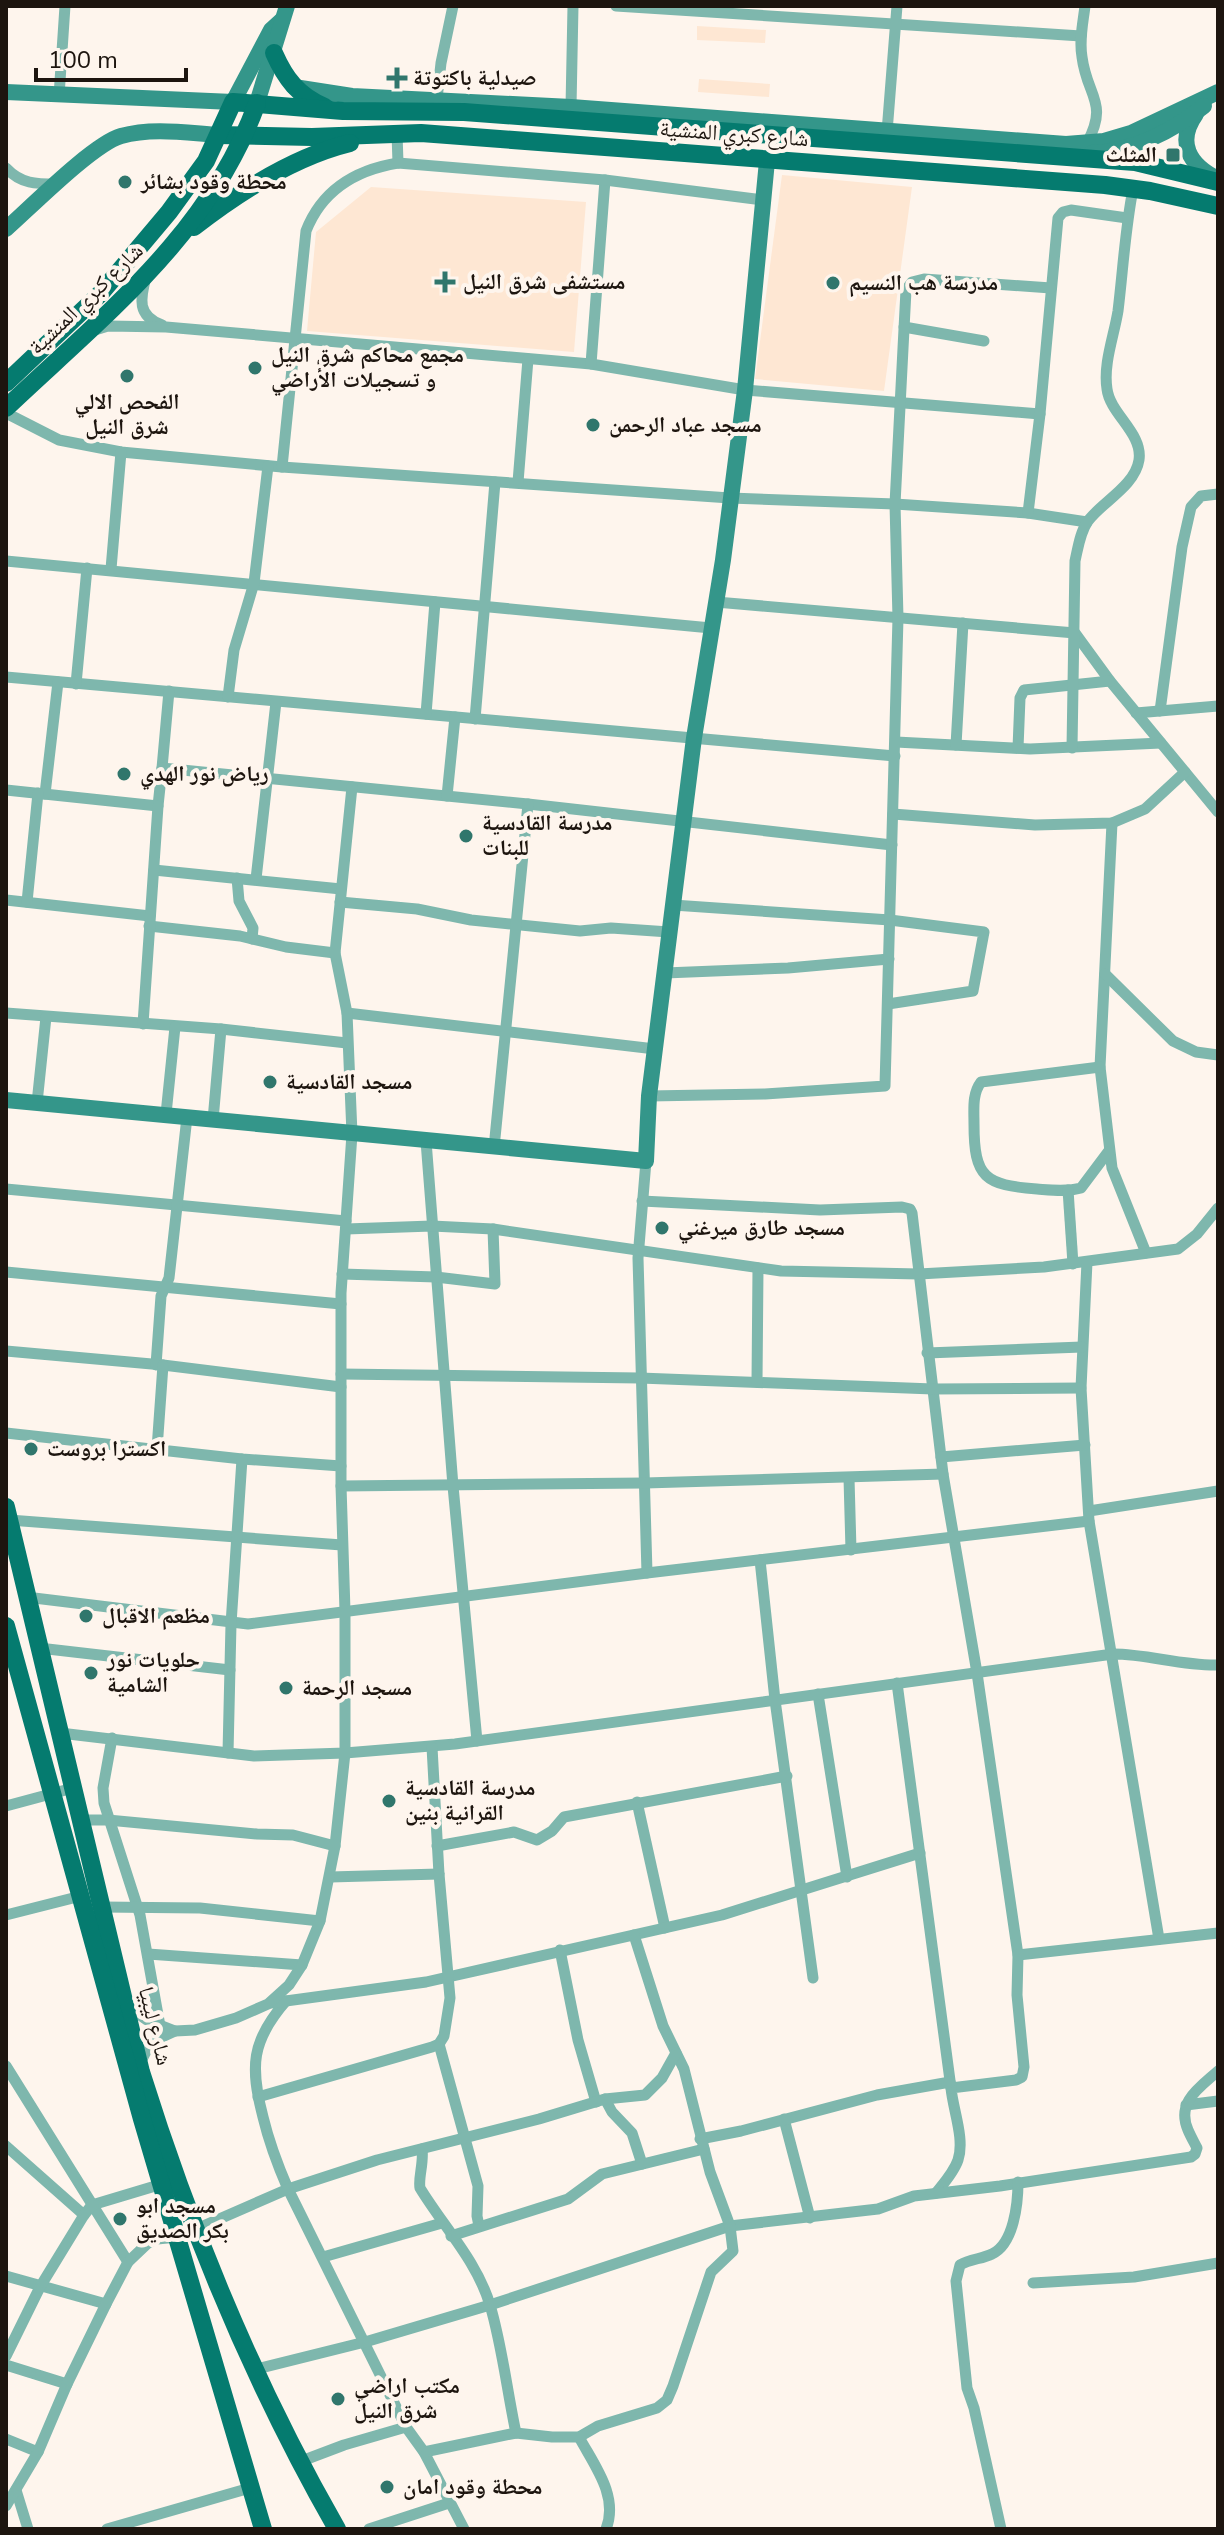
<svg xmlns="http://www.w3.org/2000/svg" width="1224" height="2535" font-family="'Nunito Sans','Noto Naskh Arabic',sans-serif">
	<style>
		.built { fill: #fee7d3 }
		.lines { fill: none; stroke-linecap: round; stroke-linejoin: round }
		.street { stroke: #7eb7ad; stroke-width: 11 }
		.secondary { stroke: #34968a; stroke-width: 16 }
		.primary { stroke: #057b6f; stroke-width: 18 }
		.poi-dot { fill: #30766c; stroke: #fef5ed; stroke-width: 3 }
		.labels { text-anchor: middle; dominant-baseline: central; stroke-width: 8; stroke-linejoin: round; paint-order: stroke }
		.poi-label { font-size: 22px; font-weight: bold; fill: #1d150f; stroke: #fef5ed; text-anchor: start }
		.street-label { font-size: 22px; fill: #1d150f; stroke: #fef5ed }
	</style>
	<rect width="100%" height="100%" fill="#fef5ed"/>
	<g class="built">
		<polygon points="697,26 766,30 765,43 697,40"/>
		<polygon points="699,79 770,84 769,97 698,92"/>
		<polygon points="782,175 912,187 884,391 755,379"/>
		<polygon points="371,187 586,202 574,352 307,331 316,232"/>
	</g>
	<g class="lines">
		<g class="street">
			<polyline points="616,6 1081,36"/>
			<path d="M 1085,6 C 1083,23 1079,40 1082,57 C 1087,97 1109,102 1087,143"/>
			<polyline points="59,96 65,6"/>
			<polyline points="437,99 441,63 453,6"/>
			<polyline points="571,107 573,6"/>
			<polyline points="887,132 897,6"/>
			<polyline points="397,133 398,163"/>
			<path d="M 6,168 C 21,184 36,184 57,184"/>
			<path d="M 146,277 C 140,299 137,316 162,325"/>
			<polyline points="904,327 984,341"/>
			<polyline points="95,330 108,326 166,327 591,364 745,390 1040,414"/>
			<polyline points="591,364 605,180"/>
			<polyline points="6,413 59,440 121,452 282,467 730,498 895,504 1028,513 1087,522"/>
			<path d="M 282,467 L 306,231 C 322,190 355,170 398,163 L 605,180 L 763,200"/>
			<polyline points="518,482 528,359"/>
			<polyline points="1028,513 1040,414 1058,218 1063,212 1071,210 1127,218"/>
			<polyline points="6,561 711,628"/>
			<polyline points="111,569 121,452"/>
			<polyline points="716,602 1075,633 1110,681 1218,812"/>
			<polyline points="6,677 895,756"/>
			<polyline points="76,684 87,568"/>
			<polyline points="228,697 234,650 254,583 268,466"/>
			<polyline points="1160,711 1182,547 1191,507 1201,496 1218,494"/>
			<polyline points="1136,713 1218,706"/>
			<polyline points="426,714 435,602"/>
			<polyline points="475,719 495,482"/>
			<polyline points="896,742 1030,749 1161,743"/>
			<polyline points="956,745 963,623"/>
			<polyline points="1018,748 1020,698 1024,690 1110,681"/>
			<path d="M 1072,748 L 1075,561 C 1078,548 1080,532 1088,521 C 1102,502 1135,486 1139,460 C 1143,433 1110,414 1107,389 C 1103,364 1114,336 1118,311 C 1123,270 1125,230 1133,189"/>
			<polyline points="162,768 169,691"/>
			<polyline points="6,790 158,806 162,768 528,804 892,845"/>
			<polyline points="45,794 58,682"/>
			<polyline points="447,796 455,717"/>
			<polyline points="893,814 1035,825 1112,823 1145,809 1185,772"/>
			<polyline points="1112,823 1100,1067 1112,1168 1146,1253"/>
			<polyline points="154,870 341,889"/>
			<polyline points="237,878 239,901 253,928 252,939"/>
			<polyline points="256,879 276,702"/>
			<polyline points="6,900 150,916"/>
			<polyline points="27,902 38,793"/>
			<polyline points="340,902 417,909 471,920 580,931 611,928 669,932"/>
			<polyline points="673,905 890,920 984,932 973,991 888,1004"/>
			<polyline points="149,926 240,936 286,947 335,953"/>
			<polyline points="665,973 788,968 889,959"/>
			<polyline points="1105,974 1173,1041 1196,1052 1218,1055"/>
			<polyline points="6,1013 221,1029 347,1043"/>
			<polyline points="347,1013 655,1049"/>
			<polyline points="143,1024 158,806"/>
			<path d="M 1100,1067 L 981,1082 C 972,1094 974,1109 974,1124 C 974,1178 985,1185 1037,1189 C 1051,1190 1067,1192 1081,1188 L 1108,1152"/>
			<polyline points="649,1096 765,1094 885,1086 898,618 895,504 906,290 912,282 924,279 1051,288"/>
			<polyline points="37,1103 46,1017"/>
			<polyline points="166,1114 175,1027"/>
			<polyline points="213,1120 221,1029"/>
			<polyline points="426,1141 453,1486 477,1741"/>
			<polyline points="494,1148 528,804"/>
			<polyline points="646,1161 638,1258 647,1573"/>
			<polyline points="6,1189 346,1221"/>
			<polyline points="1068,1190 1073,1264"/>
			<path d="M 642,1201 L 820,1210 L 902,1207 L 910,1209 L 912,1213 L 943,1474 L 977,1673 L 1018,1955 L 1017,1995 L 1024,2067 L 1022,2077 L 1016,2080 L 951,2088 C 953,2110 965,2139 958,2160 C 954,2172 944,2183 936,2193"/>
			<polyline points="346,1229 432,1226 493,1229 781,1271 919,1274 1044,1267 1178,1249 1197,1234 1218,1208"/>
			<polyline points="1087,1262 1081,1388 1089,1521 1159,1939"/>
			<polyline points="6,1272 341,1304"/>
			<polyline points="342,1274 436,1277 495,1284 493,1229"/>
			<polyline points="6,1351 163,1365 341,1387"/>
			<polyline points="927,1353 1082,1347"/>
			<polyline points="156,1365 161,1296 169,1278 187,1117"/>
			<polyline points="341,1374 640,1378 933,1389 1081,1388"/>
			<polyline points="757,1382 758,1268"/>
			<polyline points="6,1433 242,1459 341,1466"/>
			<polyline points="157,1449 163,1365"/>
			<polyline points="941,1457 1085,1445"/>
			<polyline points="849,1478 851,1550"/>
			<polyline points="341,1486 645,1483 943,1474"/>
			<polyline points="1089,1511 1218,1491"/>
			<polyline points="9,1520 342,1545"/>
			<polyline points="760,1560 775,1700 813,1978"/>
			<polyline points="26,1597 248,1624 647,1573 1089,1521"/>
			<polyline points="39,1648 230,1670"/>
			<polyline points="897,1683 951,2088"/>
			<polyline points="818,1694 847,1877"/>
			<path d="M 60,1733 L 254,1756 L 345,1753 L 455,1744 L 1113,1654 C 1148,1654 1182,1666 1218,1665"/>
			<polyline points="112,1738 103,1788 104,1803 140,1915 160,2026"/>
			<polyline points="228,1753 231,1624 242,1459"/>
			<polyline points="637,1802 665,1928"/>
			<polyline points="6,1806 73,1788"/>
			<polyline points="80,1820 108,1820 257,1834 293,1835 335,1846"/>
			<polyline points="437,1846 514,1832 537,1840 552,1831 564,1817 787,1776"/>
			<polyline points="330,1877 439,1874"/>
			<polyline points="101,1907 200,1908 320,1921"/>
			<polyline points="6,1915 81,1896"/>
			<polyline points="560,1950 578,2040 596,2102"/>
			<polyline points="148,1954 302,1965"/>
			<polyline points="1018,1955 1218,1933"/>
			<path d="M 286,2001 C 251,2041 250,2067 263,2117 C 269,2142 278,2166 288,2189 L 406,2427 L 424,2452 L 464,2529"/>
			<polyline points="271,2003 426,1982 722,1915 920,1853"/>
			<polyline points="127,2006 147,2020 175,2031 151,2042 139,2065"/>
			<polyline points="175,2031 195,2030 236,2018 268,2004 289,1985 302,1965 320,1921 335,1846 345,1753 345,1611 341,1486 341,1293 352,1134 347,1013 335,953 352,787"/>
			<polyline points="439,2044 478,2186 477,2216 479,2226"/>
			<polyline points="6,2066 128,2262"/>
			<polyline points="258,2097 432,2047 439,2044 444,2036 450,1998 439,1874 432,1747"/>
			<polyline points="605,2099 612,2112 632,2133 642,2164"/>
			<polyline points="1186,2105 1218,2101"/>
			<polyline points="784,2119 810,2218"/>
			<polyline points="700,2139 741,2131 877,2095 950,2082"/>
			<polyline points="6,2146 84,2215"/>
			<path d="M 422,2149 C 424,2163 418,2178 420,2188 C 443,2226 477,2261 490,2305 C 502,2345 507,2391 516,2433"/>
			<polyline points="451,2236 568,2199 602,2174 704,2149"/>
			<polyline points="323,2257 442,2223"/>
			<polyline points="6,2276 106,2304"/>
			<polyline points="1033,2283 1134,2277 1218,2263"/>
			<polyline points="6,2356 40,2287 84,2215 92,2205 162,2184"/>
			<polyline points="6,2365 67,2384"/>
			<path d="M 253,2370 L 365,2342 L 490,2305 L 730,2226 L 878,2209 L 914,2196 L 1000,2186 L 1191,2157 L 1195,2154 L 1197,2148 C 1194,2142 1191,2137 1188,2130 C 1176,2102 1199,2088 1218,2071"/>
			<path d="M 579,2437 C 594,2465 619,2496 606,2529"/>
			<polyline points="6,2439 38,2452"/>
			<polyline points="424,2452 516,2433 552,2437 579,2437 598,2426 657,2408 667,2400 673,2386 711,2272 733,2251 730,2226 710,2172 684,2069 663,2026 634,1935"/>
			<polyline points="299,2462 344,2445 406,2427"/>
			<polyline points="16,2490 28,2529"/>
			<polyline points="6,2506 38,2452 67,2384 106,2304 128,2262 148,2243 157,2239 178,2237 288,2189 377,2160 539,2119 605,2099 645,2095 662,2078 676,2053"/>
			<polyline points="107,2529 250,2488"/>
			<polyline points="369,2529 449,2503"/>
			<path d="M 1001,2529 L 974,2408 L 967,2388 L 956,2281 L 960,2265 C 970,2259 982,2259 992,2254 C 1014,2244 1018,2203 1018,2182"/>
		</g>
		<g class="secondary">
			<polyline points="294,87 352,96 571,107 1066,144 1104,141 1131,133 1218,92"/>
			<polyline points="6,92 233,102 271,30 282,20"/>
			<polyline points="257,103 287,6"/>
			<path d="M 1196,114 C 1176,142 1189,165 1218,179"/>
			<path d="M 1091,153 C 1132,152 1173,131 1204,106"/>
			<path d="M 6,229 C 30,208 93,144 121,136 C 152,127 188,133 219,135"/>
			<polyline points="6,1100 646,1161 649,1096 694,738 723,560 745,390 767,161"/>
		</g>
		<g class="primary">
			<path d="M 274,53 C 285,78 298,96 325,107"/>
			<polyline points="219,135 312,137 421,133 1105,185 1150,191 1218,206"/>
			<path d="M 194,227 C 239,192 293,157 350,143"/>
			<polyline points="6,383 100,294 169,212 206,161 233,102 343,111 464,112 1135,162 1218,182"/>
			<path d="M 6,408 C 103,316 210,234 257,103"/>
			<path d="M 6,1507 L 141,2072 C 191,2232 254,2384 337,2529"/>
			<polyline points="6,1626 142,2119 263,2529"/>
		</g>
	</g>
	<g class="poi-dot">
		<path d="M393 66h8v8h8v8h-8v8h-8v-8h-8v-8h8z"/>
		<rect x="1165" y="147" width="16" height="16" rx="4"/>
		<circle cx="125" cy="182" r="8"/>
		<path d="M441 270h8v8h8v8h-8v8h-8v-8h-8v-8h8z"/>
		<circle cx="833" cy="283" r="8"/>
		<circle cx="255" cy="368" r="8"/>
		<circle cx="127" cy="376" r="8"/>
		<circle cx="593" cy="425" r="8"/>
		<circle cx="124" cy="774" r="8"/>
		<circle cx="466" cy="836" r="8"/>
		<circle cx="270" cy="1082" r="8"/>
		<circle cx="662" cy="1228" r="8"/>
		<circle cx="31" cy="1449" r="8"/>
		<circle cx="86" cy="1616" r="8"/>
		<circle cx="91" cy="1673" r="8"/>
		<circle cx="286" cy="1688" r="8"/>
		<circle cx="389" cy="1801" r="8"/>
		<circle cx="120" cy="2219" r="8"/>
		<circle cx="338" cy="2399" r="8"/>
		<circle cx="387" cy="2487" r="8"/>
	</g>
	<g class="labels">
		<g class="poi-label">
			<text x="413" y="78">صيدلية باكتوتة</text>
			<text x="1157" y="155" text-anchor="end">المثلث</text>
			<text x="141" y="182">محطة وقود بشائر</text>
			<text x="463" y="282">مستشفى شرق النيل</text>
			<text x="849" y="283">مدرسة هب النسيم</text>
			<text x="271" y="355">مجمع محاكم شرق النيل<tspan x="271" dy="25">و تسجيلات الأراضي</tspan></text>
			<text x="127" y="402" text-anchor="middle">الفحص الالي<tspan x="127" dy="25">شرق النيل</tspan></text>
			<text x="609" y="425">مسجد عباد الرحمن</text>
			<text x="140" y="774">رياض نور الهدي</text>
			<text x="482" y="823">مدرسة القادسية<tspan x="482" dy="25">للبنات</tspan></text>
			<text x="286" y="1082">مسجد القادسية</text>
			<text x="678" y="1228">مسجد طارق ميرغني</text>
			<text x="47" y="1449">اكسترا بروست</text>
			<text x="102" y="1616">مظعم الاقبال</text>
			<text x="107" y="1660">حلويات نور<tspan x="107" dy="25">الشامية</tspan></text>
			<text x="302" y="1688">مسجد الرحمة</text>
			<text x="405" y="1788">مدرسة القادسية<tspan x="405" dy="25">القرانية بنين</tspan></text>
			<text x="136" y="2206">مسجد ابو<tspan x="136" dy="25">بكر الصديق</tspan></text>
			<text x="354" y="2386">مكتب اراضي<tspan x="354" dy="25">شرق النيل</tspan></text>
			<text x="403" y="2487">محطة وقود امان</text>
		</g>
		<g class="street-label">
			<text transform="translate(734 134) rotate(4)">شارع كبري المنشية</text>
			<text transform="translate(86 299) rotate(-44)">شارع كبري المنشية</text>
			<text transform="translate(155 2026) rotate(76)">شارع ليبيا</text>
		</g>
	</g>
	<rect width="1224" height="2535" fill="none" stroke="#1d150f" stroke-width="16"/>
	<path d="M36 68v12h150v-12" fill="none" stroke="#1d150f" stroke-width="4"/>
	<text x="48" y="68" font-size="24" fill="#1d150f" stroke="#fef5ed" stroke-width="6" paint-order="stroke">100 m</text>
</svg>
